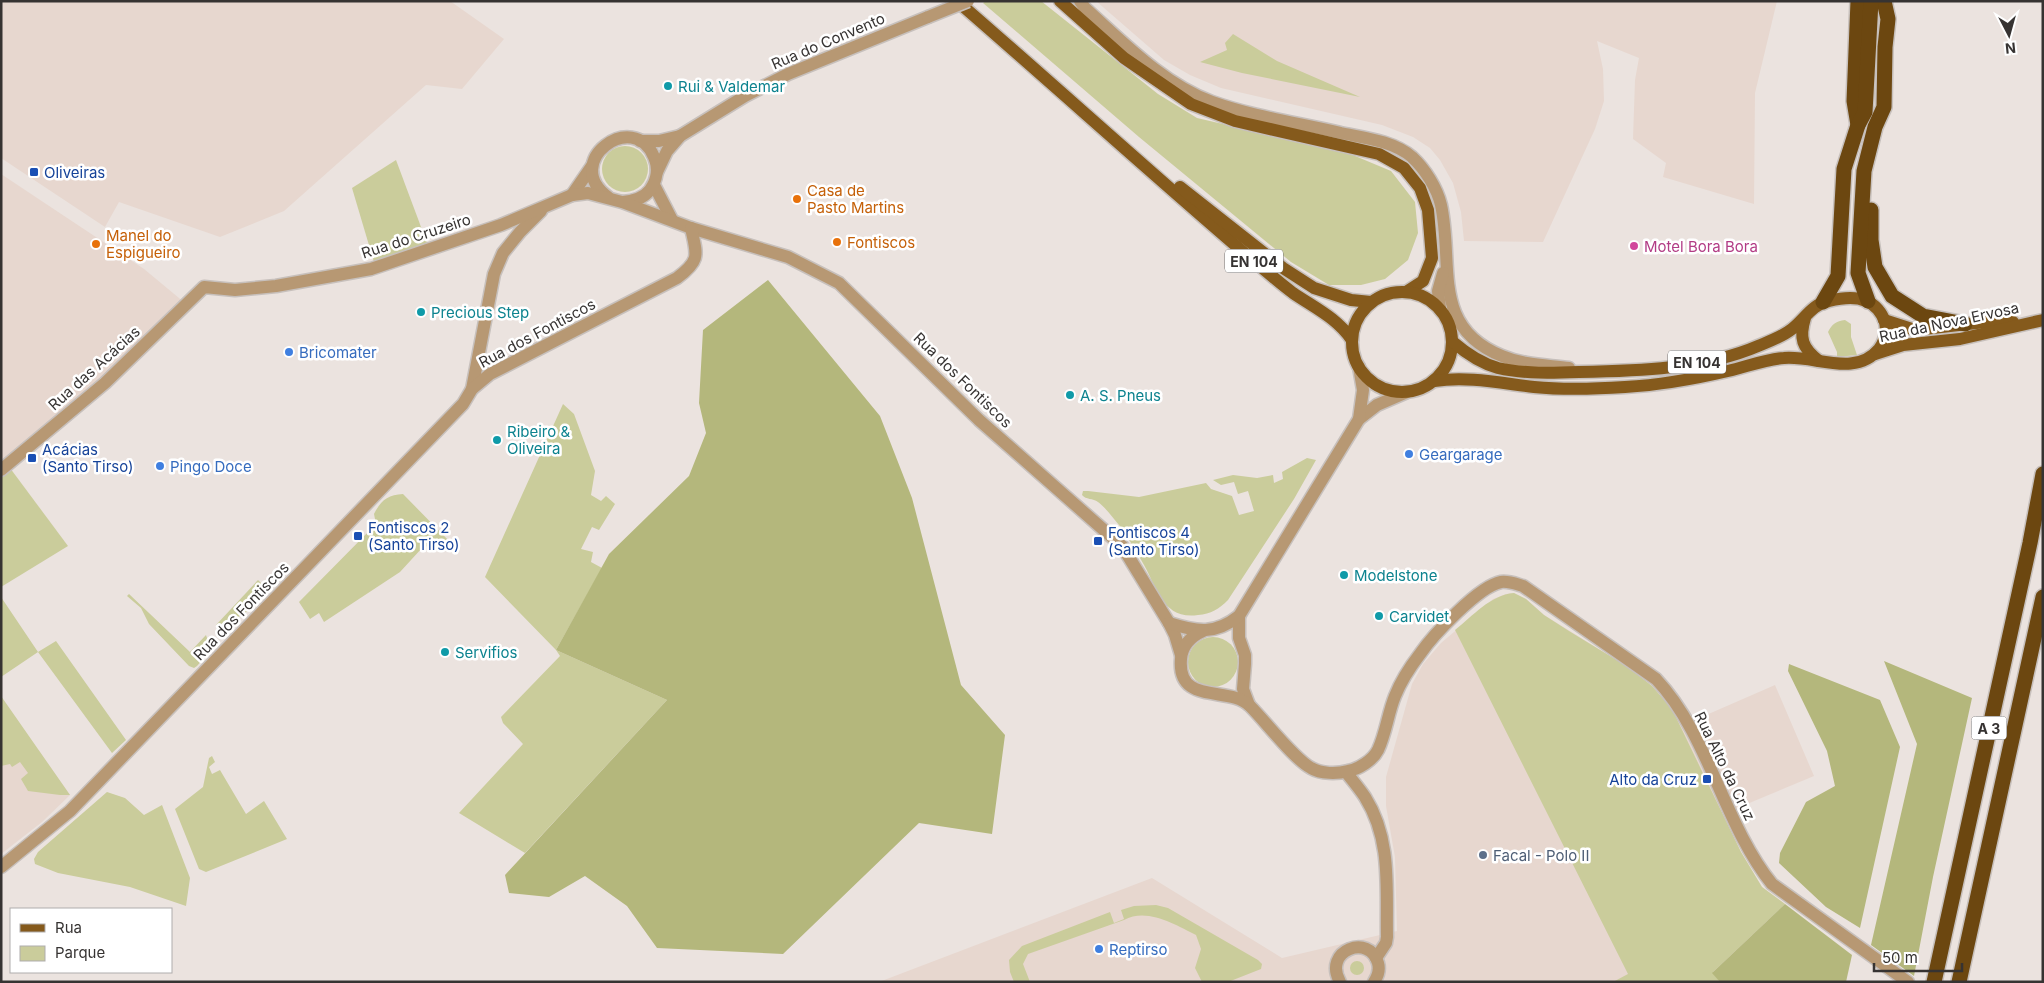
<svg xmlns="http://www.w3.org/2000/svg" width="2044" height="983" font-family="Inter,sans-serif">
	<style>
		.built { fill: #e7d7cf }
		.green { fill: #cacc9b }
		.forest { fill: #b4b77c }
		.lines { fill: none; stroke-linecap: round; stroke-linejoin: round }
		.tertiary-casing { stroke: #c7c0bc; stroke-width: 15 }
		.primary-casing { stroke: #c7c0bc; stroke-width: 15 }
		.motorway-casing { stroke: #c7c0bc; stroke-width: 18 }
		.tertiary { stroke: #b79873; stroke-width: 12 }
		.primary { stroke: #855a1c; stroke-width: 12 }
		.motorway { stroke: #6c4710; stroke-width: 15 }
		.tertiary-bridge-casing { stroke: #c7c0bc; stroke-width: 15; stroke-linecap: butt }
		.tertiary-bridge { stroke: #b79873; stroke-width: 12 }
		.culture-dot { fill: #0f9aa8; stroke: #fff; stroke-width: 2 }
		.transit-dot { fill: #1a4fb4; stroke: #fff; stroke-width: 2 }
		.food-dot { fill: #e8710a; stroke: #fff; stroke-width: 2 }
		.hotel-dot { fill: #d1479c; stroke: #fff; stroke-width: 2 }
		.shop-dot { fill: #3f7fe0; stroke: #fff; stroke-width: 2 }
		.service-dot { fill: #5c6f8a; stroke: #fff; stroke-width: 2 }
		.labels { text-anchor: middle; dominant-baseline: central; stroke-width: 5; stroke-linejoin: round; paint-order: stroke }
		.shield { fill: #fff; stroke: #727070; stroke-width: 1 }
		.shield-label { font-size: 14px; font-weight: bold; fill: #363332 }
		.street-label { font-size: 15px; fill: #363332; stroke: #fff }
		.culture-label { font-size: 15px; fill: #0d838f; stroke: #fff; text-anchor: start }
		.transit-label { font-size: 15px; fill: #164399; stroke: #fff; text-anchor: start }
		.food-label { font-size: 15px; fill: #c56008; stroke: #fff; text-anchor: start }
		.hotel-label { font-size: 15px; fill: #b23c85; stroke: #fff; text-anchor: start }
		.shop-label { font-size: 15px; fill: #366cbe; stroke: #fff; text-anchor: start }
		.service-label { font-size: 15px; fill: #4e5e75; stroke: #fff; text-anchor: start }
	</style>
	<rect width="100%" height="100%" fill="#ebe3df"/>
	<g class="built">
		<polygon points="1,1 450,1 504,39 462,89 426,85 284,211 220,237 119,202 105,227 1,158"/>
		<polygon points="1096,1 1777,1 1755,93 1754,204 1663,177 1666,163 1633,139 1635,80 1639,58 1597,41 1603,69 1604,101 1595,129 1543,242 1464,241 1461,212 1453,183 1440,160 1430,148 1413,137 1382,125 1221,88 1190,75 1164,60"/>
		<polygon points="1,174 144,269 191,308 1,477"/>
		<polygon points="1514,593 1526,599 1544,615 1628,667 1652,686 1672,709 1681,726 1775,685 1814,776 1723,814 1741,852 1762,887 1785,904 1713,972 1720,982 879,982 1152,878 1282,958 1397,931 1395,857 1386,806 1386,777 1412,684 1423,664 1441,643 1493,599 1506,594"/>
		<polygon points="39,751 70,795 42,822 1,854 1,758"/>
	</g>
	<g class="green">
		<polygon points="986,1 1041,1 1158,94 1197,118 1348,153 1391,171 1415,202 1418,233 1408,260 1385,279 1361,285 1329,285 1291,262 1139,137 983,3"/>
		<polygon points="1233,34 1277,61 1360,97 1242,73 1200,62 1227,50 1225,43"/>
		<circle cx="625" cy="169" r="23"/>
		<polygon points="396,160 427,243 374,262 352,188"/>
		<path d="M 1845,320 L 1851,324 L 1851,337 L 1857,355 L 1837,357 L 1837,352 L 1828,332 C 1832,324 1836,321 1845,320 Z"/>
		<polygon points="563,404 574,414 595,471 591,495 601,501 606,496 615,504 599,530 592,527 581,549 593,552 591,562 602,568 556,650 667,700 525,853 459,813 523,744 503,723 501,717 560,656 556,650 485,577"/>
		<path d="M 1307,458 L 1316,460 L 1294,499 L 1228,600 C 1219,609 1211,614 1198,615 C 1163,620 1157,588 1144,565 C 1138,554 1126,534 1119,525 C 1113,518 1106,508 1098,502 C 1093,498 1086,500 1082,495 L 1083,491 L 1088,491 L 1139,497 L 1206,483 L 1211,489 L 1232,496 L 1239,515 L 1254,511 L 1248,491 L 1238,494 L 1234,482 L 1221,485 L 1213,480 L 1233,475 L 1257,478 L 1273,475 L 1274,483 L 1283,479 L 1282,472 Z"/>
		<polygon points="10,468 68,546 1,587 1,477"/>
		<path d="M 403,494 L 451,543 L 436,543 L 422,548 L 400,572 L 324,622 L 319,613 L 310,619 L 299,602 L 376,524 L 374,514 C 381,500 388,495 403,494 Z"/>
		<path d="M 272,574 L 276,575 L 276,582 C 258,602 244,620 216,625 L 258,580 L 262,584 Z"/>
		<path d="M 1514,593 L 1526,599 L 1544,615 L 1569,631 L 1628,667 L 1652,686 L 1672,709 L 1741,852 L 1762,887 L 1785,904 L 1713,972 L 1720,982 L 1613,982 L 1628,974 L 1455,630 C 1473,616 1490,595 1514,593 Z"/>
		<polygon points="129,594 190,652 206,635 211,650 197,666 194,668 189,666 149,624 141,608 127,596"/>
		<polygon points="1,597 38,652 56,641 126,740 112,753 38,652 1,677"/>
		<circle cx="1213" cy="662" r="25"/>
		<polygon points="1,696 70,795 60,795 28,791 21,779 28,773 20,762 12,767 10,764 1,766"/>
		<polygon points="212,756 215,762 209,767 212,774 220,770 246,814 264,801 287,839 206,872 199,869 175,809 203,787 209,758"/>
		<polygon points="107,792 125,798 144,815 162,805 190,878 186,906 130,887 58,873 35,864 34,859 38,852"/>
		<path d="M 1156,905 L 1168,908 L 1258,960 L 1262,964 L 1261,969 L 1228,982 L 1202,982 L 1195,968 L 1201,949 L 1196,935 C 1176,925 1147,907 1124,920 L 1028,954 L 1023,964 L 1030,982 L 1014,982 L 1010,972 L 1009,960 L 1022,946 L 1110,912 L 1114,923 L 1124,919 L 1121,910 L 1134,906 Z"/>
		<circle cx="1357" cy="968" r="7"/>
	</g>
	<g class="forest">
		<polygon points="768,280 880,416 912,498 961,685 1005,735 992,834 919,823 783,954 657,948 627,906 585,876 549,897 509,893 505,875 667,700 556,650 609,554 689,476 706,433 699,403 703,330"/>
		<polygon points="1884,661 1972,698 1933,877 1914,976 1871,945 1917,744"/>
		<polygon points="1789,664 1880,700 1900,747 1860,928 1826,907 1779,863 1780,853 1806,802 1835,786 1827,751 1788,671"/>
		<polygon points="1785,904 1852,955 1846,982 1720,982 1712,973"/>
	</g>
	<g class="lines">
		<defs>
			<g id="tertiary">
				<path d="M 1080,1 L 1085,8 C 1123,42 1163,84 1212,102 C 1254,117 1299,123 1341,133 C 1365,138 1393,141 1412,157 C 1425,169 1437,188 1441,205 C 1454,264 1430,327 1502,356 C 1523,365 1546,365 1569,368"/>
				<polyline points="640,141 659,141 680,136"/>
				<polyline points="657,172 667,151 680,136 745,96 788,74 928,17"/>
				<polyline points="654,185 672,220"/>
				<polyline points="572,195 592,166"/>
				<path d="M 608,197 C 560,162 634,108 654,157 C 659,168 657,180 650,190 C 643,199 633,201 623,202"/>
				<polyline points="1440,308 1438,291 1443,273"/>
				<polyline points="472,389 494,274 503,253 520,232 541,211"/>
				<polyline points="1359,419 1377,405 1407,392"/>
				<polyline points="1,470 105,383 204,287 235,290 276,286 371,269 501,225 572,195 588,193 622,202 691,228 788,257 839,283 979,420 1122,546 1169,623 1175,635 1181,655"/>
				<polyline points="1239,616 1239,638 1245,655 1245,664 1243,689 1249,705"/>
				<path d="M 1169,623 C 1197,632 1215,635 1239,616 L 1359,419 L 1363,390 L 1359,367"/>
				<path d="M 1203,631 C 1192,636 1182,645 1181,659 C 1177,706 1229,685 1250,706 C 1266,722 1294,759 1311,768 C 1321,774 1337,774 1348,771 C 1359,769 1373,760 1378,750 C 1386,733 1388,713 1395,696 C 1401,681 1410,667 1420,654 C 1433,635 1479,586 1501,582 C 1509,581 1516,584 1523,586 L 1656,679 C 1709,735 1723,823 1772,884 L 1908,982"/>
				<path d="M 1346,772 C 1352,780 1359,788 1365,797 C 1392,840 1386,888 1387,937 L 1386,943 L 1376,958"/>
				<path d="M 1,867 L 70,811 L 463,404 L 472,389 L 490,374 L 677,278 C 701,260 697,255 691,228"/>
				<path d="M 1340,982 C 1322,950 1370,933 1378,963 C 1380,970 1378,976 1374,982"/>
			</g>
			<g id="primary">
				<path d="M 957,1 C 1055,86 1151,173 1249,257 C 1264,269 1278,282 1293,293 C 1315,308 1337,318 1352,340"/>
				<polyline points="1060,1 1124,58 1191,104 1235,121 1379,154 1404,168 1420,188 1428,210 1432,258 1423,281 1406,292"/>
				<polyline points="1180,187 1283,268 1314,288 1351,300 1371,302"/>
				<circle cx="1402" cy="342" r="50"/>
				<path d="M 1805,318 C 1799,338 1802,348 1819,361"/>
				<polyline points="1884,320 1915,330 1994,321 2013,322"/>
				<polyline points="1875,354 1903,345 1960,339 2043,320"/>
				<path d="M 1434,381 C 1468,376 1500,383 1534,387 C 1564,390 1595,389 1625,387 C 1660,385 1694,379 1728,371 C 1746,367 1766,359 1784,358 C 1815,355 1855,378 1879,349 C 1885,341 1887,331 1885,322 C 1882,313 1875,304 1866,301 C 1855,296 1841,298 1829,301 C 1812,304 1805,319 1792,329 C 1782,337 1770,341 1758,346 C 1705,369 1636,371 1579,372 C 1553,373 1524,374 1498,368 C 1480,363 1467,354 1453,342"/>
			</g>
			<g id="motorway">
				<polyline points="1858,125 1854,101 1858,1"/>
				<polyline points="1871,210 1871,240 1875,267 1892,296 1923,316 1965,324"/>
				<polyline points="1868,301 1858,273 1864,171 1875,127 1884,107 1885,47 1888,19 1884,1"/>
				<polyline points="1823,302 1838,276 1844,169 1858,125 1865,112 1871,1"/>
				<polyline points="1934,982 2030,543 2043,474"/>
				<polyline points="1959,982 2043,597"/>
			</g>
		</defs>
		<use href="#tertiary" class="tertiary-casing"/>
		<use href="#primary" class="primary-casing"/>
		<use href="#motorway" class="motorway-casing"/>
		<use href="#tertiary" class="tertiary"/>
		<use href="#primary" class="primary"/>
		<use href="#motorway" class="motorway"/>
		<defs>
			<polyline id="tertiary-bridge" points="928,17 968,1"/>
		</defs>
		<use href="#tertiary-bridge" class="tertiary-bridge-casing"/>
		<use href="#tertiary-bridge" class="tertiary-bridge"/>
	</g>
	<g class="culture-dot">
		<circle cx="668" cy="86" r="5"/>
		<circle cx="421" cy="312" r="5"/>
		<circle cx="1070" cy="395" r="5"/>
		<circle cx="497" cy="440" r="5"/>
		<circle cx="1344" cy="575" r="5"/>
		<circle cx="1379" cy="616" r="5"/>
		<circle cx="445" cy="652" r="5"/>
	</g>
	<g class="transit-dot">
		<rect x="29" y="167" width="10" height="10" rx="2.5"/>
		<rect x="27" y="453" width="10" height="10" rx="2.5"/>
		<rect x="353" y="531" width="10" height="10" rx="2.5"/>
		<rect x="1093" y="536" width="10" height="10" rx="2.5"/>
		<rect x="1702" y="774" width="10" height="10" rx="2.5"/>
	</g>
	<g class="food-dot">
		<circle cx="797" cy="199" r="5"/>
		<circle cx="837" cy="242" r="5"/>
		<circle cx="96" cy="244" r="5"/>
	</g>
	<circle class="hotel-dot" cx="1634" cy="246" r="5"/>
	<g class="shop-dot">
		<circle cx="289" cy="352" r="5"/>
		<circle cx="1409" cy="454" r="5"/>
		<circle cx="160" cy="466" r="5"/>
		<circle cx="1099" cy="949" r="5"/>
	</g>
	<circle class="service-dot" cx="1483" cy="855" r="5"/>
	<g class="labels">
		<g class="shield">
			<rect x="1225" y="249.5" width="58" height="23" rx="4"/>
			<rect x="1668" y="350.5" width="58" height="23" rx="4"/>
			<rect x="1971.5" y="716.5" width="35" height="23" rx="4"/>
		</g>
		<g class="shield-label">
			<text x="1254" y="261">EN 104</text>
			<text x="1697" y="362">EN 104</text>
			<text x="1989" y="728">A 3</text>
		</g>
		<g class="street-label">
			<text transform="translate(828 41) rotate(-23)">Rua do Convento</text>
			<text transform="translate(416 236) rotate(-18)">Rua do Cruzeiro</text>
			<text transform="translate(1949 322) rotate(-12)">Rua da Nova Ervosa</text>
			<text transform="translate(537 333) rotate(-28)">Rua dos Fontiscos</text>
			<text transform="translate(94 368) rotate(-42)">Rua das Acácias</text>
			<text transform="translate(963 380) rotate(44)">Rua dos Fontiscos</text>
			<text transform="translate(241 611) rotate(-46)">Rua dos Fontiscos</text>
			<text transform="translate(1725 766) rotate(64)">Rua Alto da Cruz</text>
		</g>
		<g class="culture-label">
			<text x="678" y="86">Rui &amp; Valdemar</text>
			<text x="431" y="312">Precious Step</text>
			<text x="1080" y="395">A. S. Pneus</text>
			<text x="507" y="431">Ribeiro &amp;<tspan x="507" dy="17">Oliveira</tspan></text>
			<text x="1354" y="575">Modelstone</text>
			<text x="1389" y="616">Carvidet</text>
			<text x="455" y="652">Servifios</text>
		</g>
		<g class="transit-label">
			<text x="44" y="172">Oliveiras</text>
			<text x="42" y="449">Acácias<tspan x="42" dy="17">(Santo Tirso)</tspan></text>
			<text x="368" y="527">Fontiscos 2<tspan x="368" dy="17">(Santo Tirso)</tspan></text>
			<text x="1108" y="532">Fontiscos 4<tspan x="1108" dy="17">(Santo Tirso)</tspan></text>
			<text x="1697" y="779" text-anchor="end">Alto da Cruz</text>
		</g>
		<g class="food-label">
			<text x="807" y="190">Casa de<tspan x="807" dy="17">Pasto Martins</tspan></text>
			<text x="106" y="235">Manel do<tspan x="106" dy="17">Espigueiro</tspan></text>
			<text x="847" y="242">Fontiscos</text>
		</g>
		<g class="hotel-label">
			<text x="1644" y="246">Motel Bora Bora</text>
		</g>
		<g class="shop-label">
			<text x="299" y="352">Bricomater</text>
			<text x="1419" y="454">Geargarage</text>
			<text x="170" y="466">Pingo Doce</text>
			<text x="1109" y="949">Reptirso</text>
		</g>
		<g class="service-label">
			<text x="1493" y="855">Facal - Polo II</text>
		</g>
	</g>
	<rect width="2044" height="983" fill="none" stroke="#363332" stroke-width="5"/>
	<rect x="10" y="908" width="162" height="65" fill="#ffffff" stroke="#afadad"/>
	<rect x="20" y="924" width="25" height="8" fill="#855a1c" stroke="#afadad"/>
	<text x="55" y="933" font-size="15" fill="#363332">Rua</text>
	<rect x="20" y="946" width="25" height="15" fill="#cacc9b" stroke="#afadad"/>
	<text x="55" y="958" font-size="15" fill="#363332">Parque</text>
	<g transform="translate(2009 35) rotate(174)" stroke="#ffffff" stroke-width="4" paint-order="stroke">
	<path d="M0-4L9 19L0 12L-9 19Z" fill="#363332"/>
	<text y="-8" font-size="14" font-weight="bold" text-anchor="middle" fill="#363332">N</text>
	</g>
	<path d="M1874 963v8h88v-8" fill="none" stroke="#363332" stroke-width="2.5"/>
	<text x="1882" y="963" font-size="15" fill="#363332" stroke="#ffffff" stroke-width="4" paint-order="stroke">50 m</text>
</svg>
